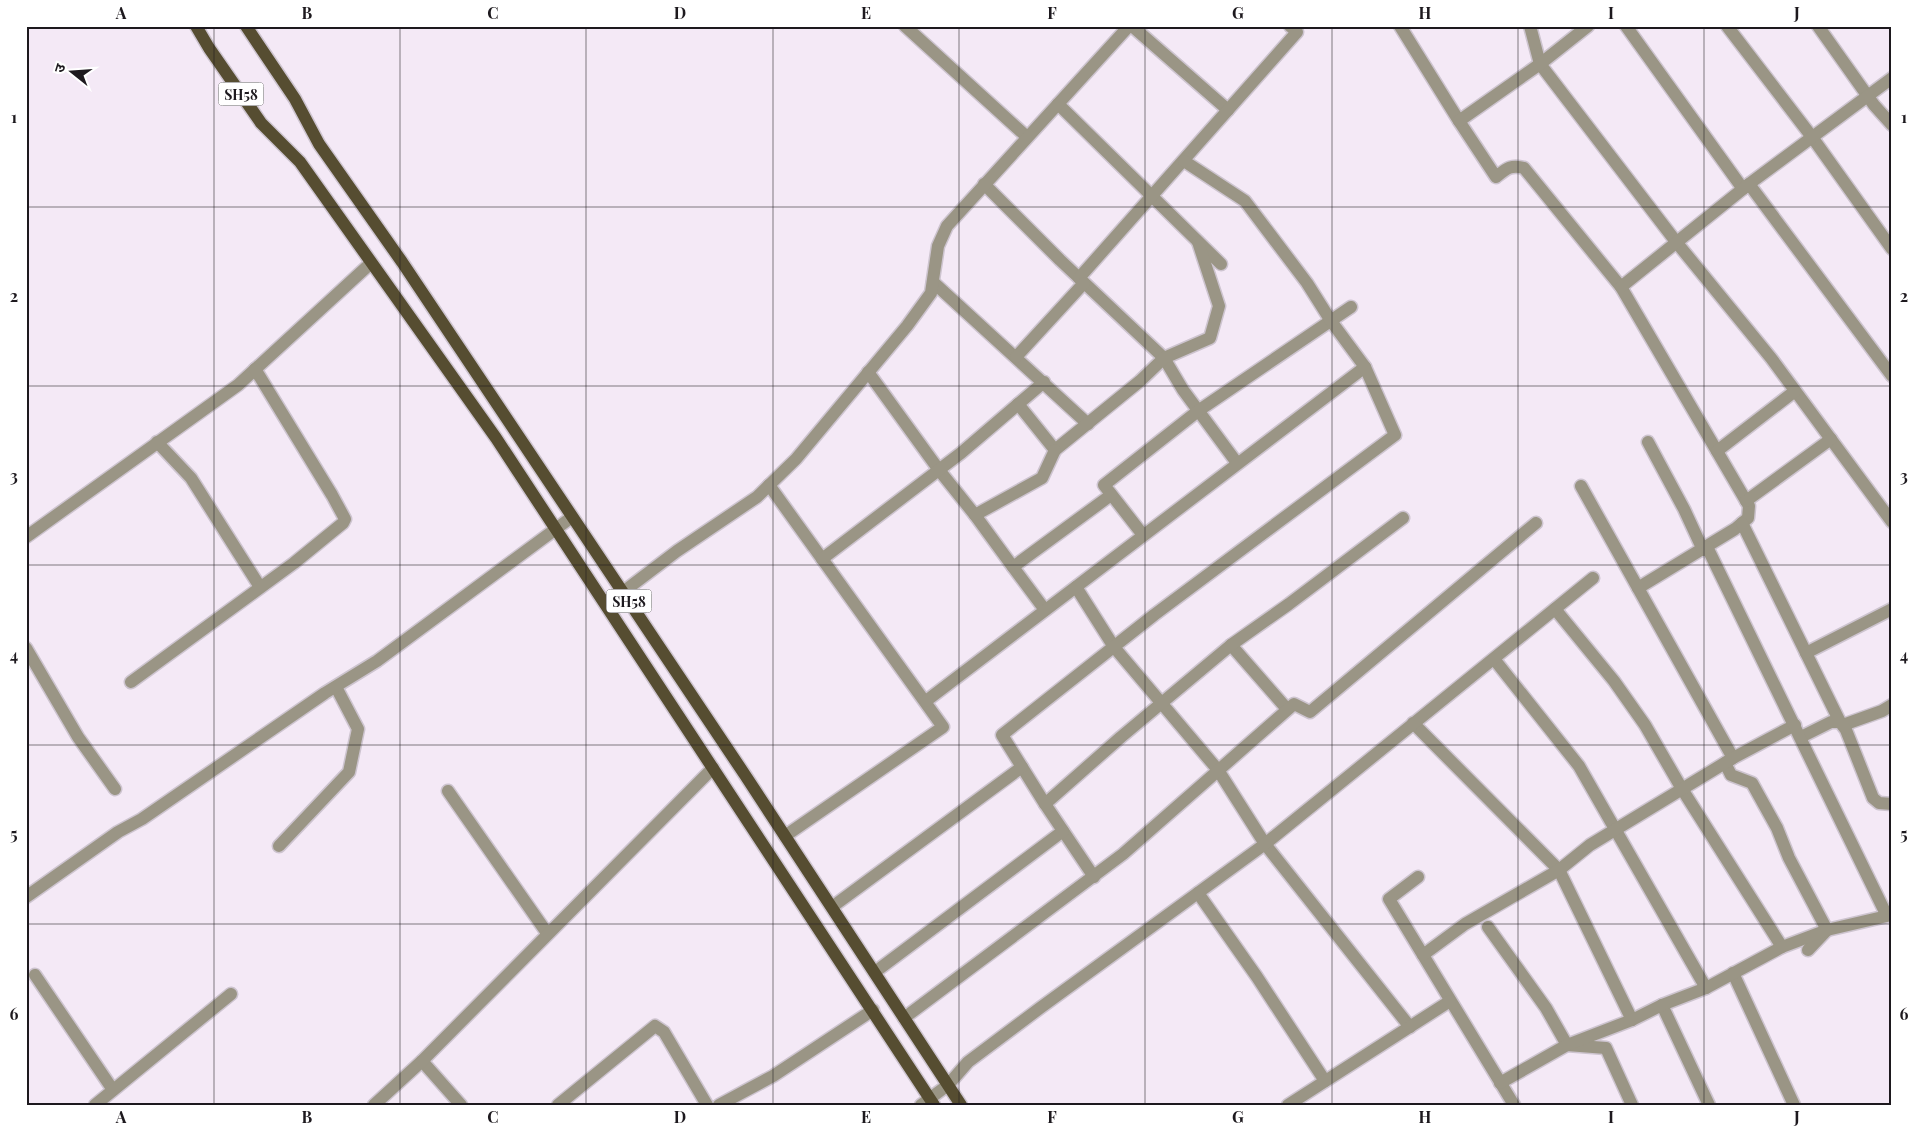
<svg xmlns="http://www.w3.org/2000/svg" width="1918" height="1131" font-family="'Playfair Display','Noto Sans Devanagari',serif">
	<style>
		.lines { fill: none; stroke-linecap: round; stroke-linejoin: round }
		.minor-casing { stroke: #cdc4cf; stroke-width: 15 }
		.primary-casing { stroke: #cdc4cf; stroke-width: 15 }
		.minor { stroke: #9a9585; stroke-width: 12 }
		.primary { stroke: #564d31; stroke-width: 12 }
		.grid { fill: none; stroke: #1d191e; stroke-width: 1; stroke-opacity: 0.55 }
		.labels { text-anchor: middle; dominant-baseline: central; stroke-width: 5; stroke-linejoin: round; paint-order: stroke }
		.shield { fill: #fff; stroke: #615e62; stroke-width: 1 }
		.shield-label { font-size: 14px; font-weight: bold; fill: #1d191e }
		.neatline { fill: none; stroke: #1d191e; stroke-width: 2 }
		.grid-label { font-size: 16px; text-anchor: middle; font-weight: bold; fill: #1d191e }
	</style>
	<rect width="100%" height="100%" fill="#f4e9f6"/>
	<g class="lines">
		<defs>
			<g id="minor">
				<polyline points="905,26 1027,137"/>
				<polyline points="1132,26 1228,110"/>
				<path d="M 1400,26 L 1459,121 L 1496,177 C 1506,169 1511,164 1524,168 L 1621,287 L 1749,506 L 1748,518 L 1735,529 L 1638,588 L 1733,758 L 1725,763 L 1731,775 L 1752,783 L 1777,828 L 1789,858 L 1827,930 L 1808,950"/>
				<polyline points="1530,26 1540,64 1677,243 1771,358 1892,522"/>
				<polyline points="1626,26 1743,189"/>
				<polyline points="1727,26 1812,137 1892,249"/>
				<polyline points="1818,26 1874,105 1892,125"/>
				<polyline points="1058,104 1221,264"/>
				<polyline points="1459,121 1540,64 1588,26"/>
				<polyline points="984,184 1060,260 1164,358 1183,390 1237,463"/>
				<polyline points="1749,184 1892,376"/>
				<polyline points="1079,278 1297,32 1290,26"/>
				<polyline points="933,282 1088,424"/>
				<polyline points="1621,287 1749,184 1892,78"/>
				<polyline points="1016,357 1084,283"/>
				<polyline points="868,372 939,470 975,515 1013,567"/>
				<polyline points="1018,404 1055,450 1140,381 1164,358 1210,338 1219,306 1198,242"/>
				<polyline points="157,442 191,478 260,587"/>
				<polyline points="1648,442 1684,509 1703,550"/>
				<polyline points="1717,451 1795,391"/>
				<polyline points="769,485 943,727 785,836"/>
				<polyline points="1581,486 1638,588"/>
				<polyline points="1746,501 1831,439"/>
				<polyline points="975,515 1042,478 1055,450"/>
				<polyline points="1742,523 1840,722"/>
				<polyline points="1143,535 1104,485 1198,411 1351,307"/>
				<polyline points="26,537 238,385 371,263"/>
				<polyline points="822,559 961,453 1044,382"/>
				<polyline points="1076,587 1114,647 1218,770 1265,844 1410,1027"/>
				<polyline points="623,592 677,551 757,497 796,459 907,326 931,293 938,246 947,226 1129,26"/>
				<polyline points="1555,609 1614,681 1645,725 1682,789 1782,947"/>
				<polyline points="1045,610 1013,567 1111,495"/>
				<polyline points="1231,645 1287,709"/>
				<polyline points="26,648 78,737 115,789"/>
				<polyline points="1806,653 1892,609"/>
				<polyline points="1494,659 1579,766 1706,988"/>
				<polyline points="131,682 294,563 343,523 345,519 332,495 255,369"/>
				<polyline points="926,701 1365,367"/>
				<polyline points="1413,723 1559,870 1632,1020"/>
				<polyline points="1843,725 1882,711 1892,705"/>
				<polyline points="1801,737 1831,722 1840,722 1846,730 1873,798 1879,803 1892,804"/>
				<polyline points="448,791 547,933"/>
				<polyline points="1045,804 1121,737 1231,645 1289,604 1403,518"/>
				<polyline points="279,846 349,772 358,729 336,687"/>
				<polyline points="1094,877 1045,804 1002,735 1154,615 1395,435 1365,367 1331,321 1307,283 1245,201 1184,161"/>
				<polyline points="1418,877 1389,899 1514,1105"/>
				<polyline points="1198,893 1257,977 1325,1081"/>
				<polyline points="26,897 118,832 142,819 325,693 377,661 572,517"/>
				<polyline points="832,907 1022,767"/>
				<polyline points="1488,927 1546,1008 1567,1045 1606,1048 1632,1105"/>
				<polyline points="1423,955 1465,924 1559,870 1590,845 1733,758 1795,725"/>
				<polyline points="875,972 1063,831"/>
				<polyline points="1733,973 1794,1105"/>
				<polyline points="35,975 113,1090"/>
				<polyline points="1662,1005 1709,1105"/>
				<polyline points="904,1018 1123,854 1294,704 1310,712 1536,523"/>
				<polyline points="422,1061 461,1105"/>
				<polyline points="1500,1083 1567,1045 1632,1020 1662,1005 1706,988 1782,947 1827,930 1887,916 1707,547"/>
				<polyline points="95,1105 231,994"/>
				<polyline points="374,1105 422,1061 713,768"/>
				<polyline points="558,1105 655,1026 664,1032 707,1105"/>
				<polyline points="719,1105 773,1076 873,1010"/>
				<polyline points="921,1105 948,1085 968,1062 1040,1008 1265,844 1593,578"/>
				<polyline points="1288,1105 1450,1001"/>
			</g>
			<g id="primary">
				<polyline points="196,26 209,48 261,123 300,162 496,438 934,1105"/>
				<polyline points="246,26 295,99 319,144 402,262 745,775 961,1105"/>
			</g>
		</defs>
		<use href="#minor" class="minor-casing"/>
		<use href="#primary" class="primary-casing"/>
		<use href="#minor" class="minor"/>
		<use href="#primary" class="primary"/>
	</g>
	<path class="grid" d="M 214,26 L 214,1105M 400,26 L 400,1105M 586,26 L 586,1105M 773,26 L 773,1105M 959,26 L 959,1105M 1145,26 L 1145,1105M 1332,26 L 1332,1105M 1518,26 L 1518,1105M 1704,26 L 1704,1105M 26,207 L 1892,207M 26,386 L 1892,386M 26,565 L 1892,565M 26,745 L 1892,745M 26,924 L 1892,924"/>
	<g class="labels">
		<g class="shield">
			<rect x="218.5" y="82.5" width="45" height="23" rx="4"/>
			<rect x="606.5" y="589.5" width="45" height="23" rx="4"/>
		</g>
		<g class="shield-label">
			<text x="241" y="94">SH58</text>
			<text x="629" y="601">SH58</text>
		</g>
	</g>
	<rect width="1918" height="1131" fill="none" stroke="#ffffff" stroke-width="55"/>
	<g transform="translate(72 72) rotate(287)" stroke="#ffffff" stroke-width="4" paint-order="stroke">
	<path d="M0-4L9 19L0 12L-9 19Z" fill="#1d191e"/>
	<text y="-8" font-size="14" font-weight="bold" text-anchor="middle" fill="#1d191e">उ</text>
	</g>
	<rect x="28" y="28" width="1862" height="1076" class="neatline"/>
	<g class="grid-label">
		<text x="121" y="19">A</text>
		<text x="307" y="19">B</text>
		<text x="493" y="19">C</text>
		<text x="680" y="19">D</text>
		<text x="866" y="19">E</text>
		<text x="1052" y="19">F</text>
		<text x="1238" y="19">G</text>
		<text x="1425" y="19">H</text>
		<text x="1611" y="19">I</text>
		<text x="1797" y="19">J</text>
		<text x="14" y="123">1</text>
		<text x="1904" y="123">1</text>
		<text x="14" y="302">2</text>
		<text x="1904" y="302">2</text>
		<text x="14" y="482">3</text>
		<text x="1904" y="482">3</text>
		<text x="14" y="661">4</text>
		<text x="1904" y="661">4</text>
		<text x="14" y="840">5</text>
		<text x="1904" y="840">5</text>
		<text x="14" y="1020">6</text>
		<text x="1904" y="1020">6</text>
		<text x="121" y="1123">A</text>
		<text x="307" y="1123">B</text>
		<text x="493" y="1123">C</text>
		<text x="680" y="1123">D</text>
		<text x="866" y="1123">E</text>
		<text x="1052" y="1123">F</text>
		<text x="1238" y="1123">G</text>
		<text x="1425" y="1123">H</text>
		<text x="1611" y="1123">I</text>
		<text x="1797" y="1123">J</text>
	</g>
</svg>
